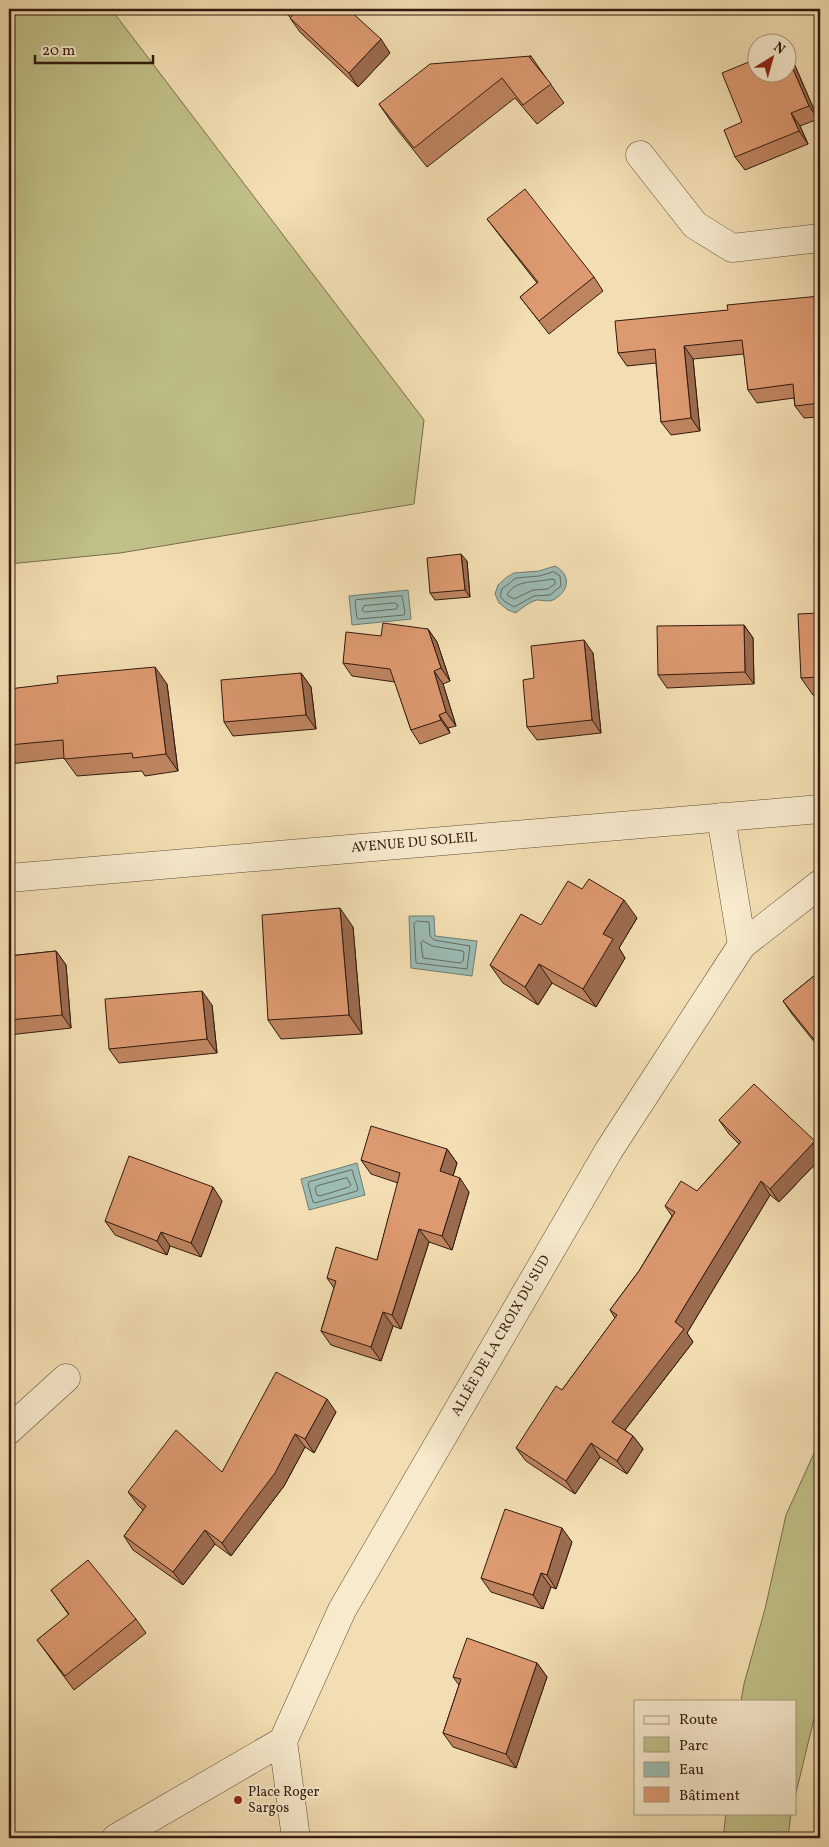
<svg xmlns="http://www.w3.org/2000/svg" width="829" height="1847" font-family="Vollkorn,serif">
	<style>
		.green { fill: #c0c088; stroke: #796d4c }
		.water { fill: #9cbbb3; stroke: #727b71 }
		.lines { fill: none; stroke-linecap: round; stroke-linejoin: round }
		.shore { stroke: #676a61; stroke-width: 1 }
		.minor-casing { stroke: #624b38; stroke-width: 29 }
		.minor { stroke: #f7eacd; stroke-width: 28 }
		.wall { fill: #be8460; stroke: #321a0f }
		.shaded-wall { fill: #9b6b4e; stroke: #321a0f }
		.building { fill: #dd9970; stroke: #321a0f }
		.poi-dot { fill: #8f2418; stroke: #f7eacd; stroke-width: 2 }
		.labels { text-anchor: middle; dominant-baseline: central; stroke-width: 4; stroke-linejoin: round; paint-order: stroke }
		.street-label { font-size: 14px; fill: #321a0f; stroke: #f7eacd }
		.poi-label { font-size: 14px; fill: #321a0f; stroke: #f7eacd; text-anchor: start }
	</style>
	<rect width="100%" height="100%" fill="#f2deb2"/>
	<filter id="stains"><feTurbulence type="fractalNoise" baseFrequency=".004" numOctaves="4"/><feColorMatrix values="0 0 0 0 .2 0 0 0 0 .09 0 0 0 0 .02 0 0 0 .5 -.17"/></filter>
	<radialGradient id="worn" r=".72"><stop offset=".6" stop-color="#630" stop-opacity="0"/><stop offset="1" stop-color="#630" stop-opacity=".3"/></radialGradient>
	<g class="green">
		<polygon points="9,9 111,9 424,420 414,504 120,553 9,564"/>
		<polygon points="820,1440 820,1694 795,1797 795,1701 741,1701 744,1684 765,1609 786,1515"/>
		<polygon points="726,1813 791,1813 788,1838 723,1838"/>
	</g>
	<g class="water">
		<path d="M 555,566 C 572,575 569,592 553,600 C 548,602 542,600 537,600 C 529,602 522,608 516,613 L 508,610 L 499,603 L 495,594 L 498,585 L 507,577 L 514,573 L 539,571 Z"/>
		<polygon points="408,590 411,619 352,625 349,596"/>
		<polygon points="409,916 434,916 435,936 477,941 472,976 411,968"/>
		<polygon points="357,1163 365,1195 309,1210 301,1179"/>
	</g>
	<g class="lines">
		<g class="shore">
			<polygon points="554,572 560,576 561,586 550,595 534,596 514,607 504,601 500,596 502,589 516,578 539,576"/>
			<path d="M 552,579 L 555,580 L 555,584 L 548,589 L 533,590 L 514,599 L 507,595 C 515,579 536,583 552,579 Z"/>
			<polygon points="402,596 405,612 404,615 359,619 357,618 355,602 356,600"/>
			<polygon points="395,603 398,605 396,609 365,612 362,610 364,606"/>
			<polygon points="417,921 429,922 430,936 434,940 470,946 467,969 416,963 414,924"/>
			<polygon points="423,941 432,946 463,951 464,953 463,961 460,963 423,958 421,943"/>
			<polygon points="352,1170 358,1189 357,1191 315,1203 313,1202 308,1184 309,1182"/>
			<polygon points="347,1178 351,1185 349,1187 320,1196 317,1195 315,1189 317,1186"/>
		</g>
		<defs>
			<g id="minor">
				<polyline points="640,155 695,225 732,248 820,238"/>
				<polyline points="721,817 742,945"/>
				<polyline points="9,878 820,809"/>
				<polyline points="9,1430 66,1378"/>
				<polyline points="283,1741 296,1838"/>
				<polyline points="116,1838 283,1741 342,1610 609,1150 742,945 820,884"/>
			</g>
		</defs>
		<use href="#minor" class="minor-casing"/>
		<use href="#minor" class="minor"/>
	</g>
	<g class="wall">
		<polygon points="281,9 348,9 390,53 358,87 300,32 290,18 291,18"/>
		<polygon points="786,51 793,61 818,119 800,126 808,144 745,170 735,157 742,122 786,72"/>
		<polygon points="531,56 544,75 564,103 537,124 515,98 427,167 392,123 379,104"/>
		<polygon points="487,219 594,277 603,291 549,334 520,297 537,283 497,232"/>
		<polygon points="820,296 820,417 804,418 795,406 794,398 757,403 748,390 744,354 693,359 700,431 671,435 661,422 656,363 627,366 618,353 728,310"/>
		<polygon points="467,561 470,597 435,600 430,593"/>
		<polygon points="820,613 820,695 813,695 801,678"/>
		<polygon points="744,625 753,638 754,684 667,688 658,675"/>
		<polygon points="428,629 437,642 450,681 443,684 456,726 448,728 450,733 420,744 411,730 395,682 352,676 343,663 381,636"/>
		<polygon points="593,653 601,733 537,740 527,727 534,678"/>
		<polygon points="301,673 311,687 316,729 233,736 224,722"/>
		<polygon points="167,684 178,771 145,776 142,771 77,776 64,758 9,764 9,689"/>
		<polygon points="637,918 619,948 625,958 596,1007 552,983 538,1005 503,983 490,965 541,925"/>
		<polygon points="353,927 362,1034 281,1039 268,1020"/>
		<polygon points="56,951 66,965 71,1028 9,1035 9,956"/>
		<polygon points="820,971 820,1049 792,1014 783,1001"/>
		<polygon points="212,1005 217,1053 119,1063 109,1049"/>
		<polygon points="719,1120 820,1149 820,1159 779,1202 770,1195 687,1333 693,1342 625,1430 633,1436 643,1449 627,1474 600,1457 575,1494 526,1461 516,1448 562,1390 615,1318 610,1310 639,1271 672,1216 665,1206 697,1191 739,1144 729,1134"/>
		<polygon points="447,1149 457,1163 453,1176 469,1192 452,1250 429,1242 401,1329 393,1326 381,1361 331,1345 321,1331 334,1288 327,1278 377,1260 398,1183 371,1174 361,1160"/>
		<polygon points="222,1201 201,1257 170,1246 167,1255 115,1235 105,1221"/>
		<polygon points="336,1412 314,1453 305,1447 284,1486 231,1556 215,1544 183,1585 133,1550 124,1536 143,1510 138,1505 128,1492 222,1472"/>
		<polygon points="572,1542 556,1589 551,1587 543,1609 491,1592 481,1578"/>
		<polygon points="51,1590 136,1619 146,1633 74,1690 37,1640 69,1615"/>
		<polygon points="537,1663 547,1677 516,1768 453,1747 443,1733 459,1685 453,1677"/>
	</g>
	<g class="shaded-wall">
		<polygon points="381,39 390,53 358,87 349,73"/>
		<polygon points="786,51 793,61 818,119 809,106 786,53"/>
		<polygon points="791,113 800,126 808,144 799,131"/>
		<polygon points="684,346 693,359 700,431 691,418"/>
		<polygon points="461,554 467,561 470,597 465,590"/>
		<polygon points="744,625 753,638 754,684 745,672"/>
		<polygon points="428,629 437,642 450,681 441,668"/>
		<polygon points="584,640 593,653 601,733 592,720"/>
		<polygon points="155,667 167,684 178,771 166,754"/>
		<polygon points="434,671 443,684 456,726 446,712"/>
		<polygon points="301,673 311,687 316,729 306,715"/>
		<polygon points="439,715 448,728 450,733 441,720"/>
		<polygon points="624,900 637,918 619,948 625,958 596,1007 583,989 603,934"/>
		<polygon points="340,908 353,927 362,1034 349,1015"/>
		<polygon points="56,951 66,965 71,1028 62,1015"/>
		<polygon points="539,964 552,983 538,1005 525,987"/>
		<polygon points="202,991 212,1005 217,1053 207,1039"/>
		<polygon points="815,1141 820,1149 820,1159 779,1202 770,1189"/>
		<polygon points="447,1149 457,1163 450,1185 440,1171"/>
		<polygon points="460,1178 469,1192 452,1250 442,1236"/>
		<polygon points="761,1181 770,1195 687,1333 693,1342 621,1435 612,1422 675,1322"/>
		<polygon points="213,1187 222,1201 201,1257 191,1243"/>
		<polygon points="419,1229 429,1242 401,1329 392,1315"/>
		<polygon points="161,1232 170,1246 167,1255 157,1241"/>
		<polygon points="383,1312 393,1326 381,1361 371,1347"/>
		<polygon points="327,1399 336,1412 314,1453 305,1439"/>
		<polygon points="295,1434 305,1447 284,1486 231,1556 222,1543"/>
		<polygon points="633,1436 643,1449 627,1474 617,1461"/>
		<polygon points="591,1443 600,1457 575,1494 566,1481"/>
		<polygon points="562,1528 572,1542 556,1589 547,1575"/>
		<polygon points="205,1530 215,1544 183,1585 173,1572"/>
		<polygon points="541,1573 551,1587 543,1609 533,1595"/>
		<polygon points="537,1663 547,1677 516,1768 506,1754"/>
	</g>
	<g class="building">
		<polygon points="286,9 348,9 381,39 349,73 290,18 293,15"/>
		<polygon points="786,53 809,106 791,113 799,131 735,157 724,130 742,122 722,73 756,59 756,72 786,72"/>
		<polygon points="531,56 529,57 551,84 523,105 502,78 414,148 379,104 430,64"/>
		<polygon points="525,189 594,277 539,321 520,297 538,282 487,219"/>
		<polygon points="820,296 820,403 795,406 793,384 748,390 742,340 684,346 691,418 661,422 655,349 618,353 615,321 728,310 727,305"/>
		<polygon points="461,554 465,590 430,593 427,558"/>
		<polygon points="820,613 820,677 801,678 798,614"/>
		<polygon points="383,623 428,629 441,668 434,671 446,712 439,715 441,720 411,730 390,669 343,663 346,632 381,636"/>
		<polygon points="744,625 745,672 658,675 657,626"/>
		<polygon points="584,640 592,720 527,727 523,680 534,678 531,646"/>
		<polygon points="155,667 166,754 133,758 132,753 64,759 63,740 9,745 9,689 58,683 57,676"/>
		<polygon points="301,673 306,715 224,722 221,680"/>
		<polygon points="589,879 624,900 603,934 613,939 583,989 539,964 525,987 490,965 521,914 541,925 568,881 582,889"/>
		<polygon points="340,908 349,1015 268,1020 262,915"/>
		<polygon points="56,951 62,1015 9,1020 9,956"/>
		<polygon points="820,971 820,1047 783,1001"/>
		<polygon points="202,991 207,1039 109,1049 105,999"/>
		<polygon points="754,1084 815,1141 770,1189 761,1181 675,1322 684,1329 612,1422 633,1436 617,1461 591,1443 566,1481 516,1448 556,1386 562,1390 617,1315 610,1310 639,1271 675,1212 665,1206 681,1181 697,1191 741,1142 719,1120"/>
		<polygon points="371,1126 447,1149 440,1171 460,1178 442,1236 419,1229 392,1315 383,1312 371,1347 321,1331 336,1281 327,1278 336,1247 377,1260 400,1173 361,1160"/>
		<polygon points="129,1156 213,1187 191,1243 161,1232 157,1241 105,1221"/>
		<polygon points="276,1372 327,1399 305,1439 295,1434 275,1473 222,1543 205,1530 173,1572 124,1536 146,1506 128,1492 176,1430 222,1472"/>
		<polygon points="505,1509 562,1528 547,1575 541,1573 533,1595 481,1578"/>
		<polygon points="88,1560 136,1619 65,1676 37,1640 69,1614 51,1590"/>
		<polygon points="467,1638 537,1663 506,1754 443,1733 461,1679 453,1677"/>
	</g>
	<circle class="poi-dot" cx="238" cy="1800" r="5"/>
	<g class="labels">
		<g class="street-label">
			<text transform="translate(414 843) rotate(-5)">AVENUE DU SOLEIL</text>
			<text transform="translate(501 1336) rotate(-60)">ALLÉE DE LA CROIX DU SUD</text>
		</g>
		<g class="poi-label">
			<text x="248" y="1792">Place Roger<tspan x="248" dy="16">Sargos</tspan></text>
		</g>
	</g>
	<rect width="829" height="1847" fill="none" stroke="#f2deb2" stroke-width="30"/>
	<rect x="10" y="10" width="809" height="1827" fill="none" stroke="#321a0f" stroke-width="2.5"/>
	<rect x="15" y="15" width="799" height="1817" fill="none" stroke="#321a0f"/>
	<rect x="634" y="1700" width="162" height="115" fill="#f7eacd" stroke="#a89781"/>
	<rect x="644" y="1716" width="25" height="8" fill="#f7eacd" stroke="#a89781"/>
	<text x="679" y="1724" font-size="15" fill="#321a0f">Route</text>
	<rect x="644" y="1737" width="25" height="15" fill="#c0c088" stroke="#a89781"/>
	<text x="679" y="1750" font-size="15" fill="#321a0f">Parc</text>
	<rect x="644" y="1762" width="25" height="15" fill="#9cbbb3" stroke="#a89781"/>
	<text x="679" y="1774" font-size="15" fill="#321a0f">Eau</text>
	<rect x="644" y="1787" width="25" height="15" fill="#dd9970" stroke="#a89781"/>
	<text x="679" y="1800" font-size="15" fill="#321a0f">Bâtiment</text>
	<g transform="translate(772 58) rotate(37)"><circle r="24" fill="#f7eacd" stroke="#a89781"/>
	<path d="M0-4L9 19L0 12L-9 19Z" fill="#8f2418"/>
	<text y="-8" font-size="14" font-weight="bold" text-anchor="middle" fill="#321a0f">N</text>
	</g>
	<path d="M35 55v8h118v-8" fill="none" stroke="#321a0f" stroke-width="2.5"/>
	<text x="42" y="55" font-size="15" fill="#321a0f" stroke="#f7eacd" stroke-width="4" paint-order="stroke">20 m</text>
	<rect width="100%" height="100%" filter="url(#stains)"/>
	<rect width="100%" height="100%" fill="url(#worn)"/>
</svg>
